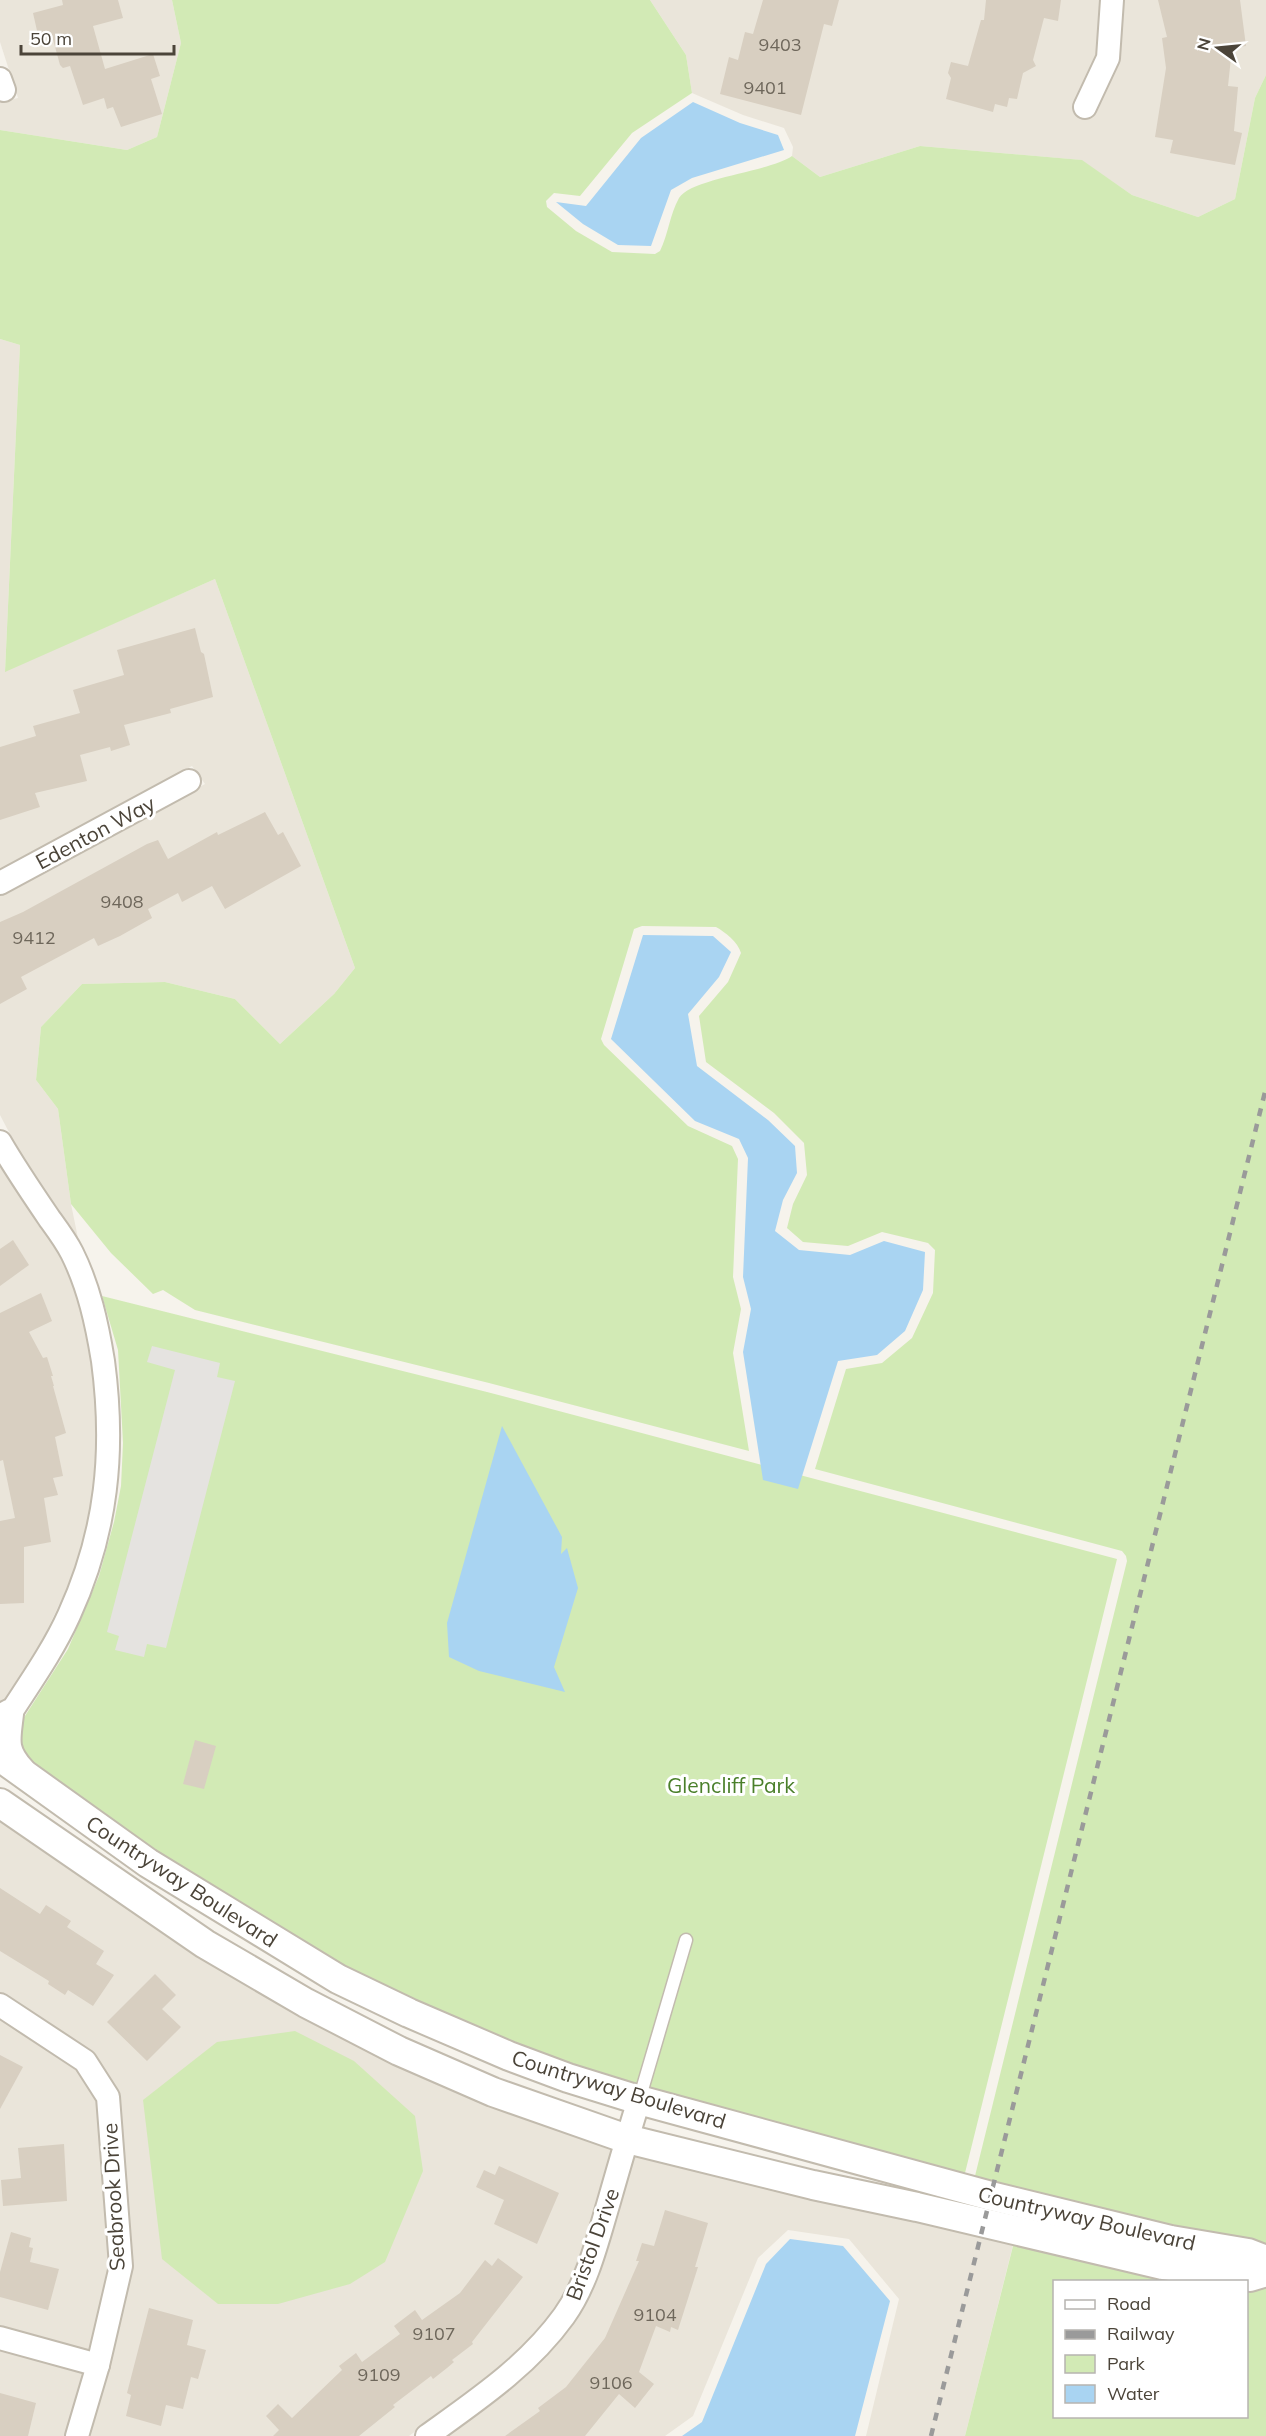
<svg xmlns="http://www.w3.org/2000/svg" width="1266" height="2436" font-family="Mulish,sans-serif">
	<style>
		.residential { fill: #eae5da }
		.green { fill: #d2eab5 }
		.parking { fill: #e5e3e0 }
		.water { fill: #a9d4f2 }
		.building { fill: #d8cfc1 }
		.lines { fill: none; stroke-linecap: round; stroke-linejoin: round }
		.service-casing { stroke: #c2bbae; stroke-width: 15 }
		.minor-casing { stroke: #c2bbae; stroke-width: 26 }
		.tertiary-casing { stroke: #c2bbae; stroke-width: 32 }
		.service { stroke: #fff; stroke-width: 12 }
		.minor { stroke: #fff; stroke-width: 22 }
		.tertiary { stroke: #fff; stroke-width: 28 }
		.rail { stroke: #9a9a9a; stroke-width: 4.5; stroke-dasharray: 8 8; stroke-linecap: butt }
		.labels { text-anchor: middle; dominant-baseline: central; stroke-width: 6; stroke-linejoin: round; paint-order: stroke }
		.number-label { font-size: 18px; fill: #6e675b }
		.street-label { font-size: 21px; fill: #4b4439; stroke: #fff }
		.park-label { font-size: 21px; fill: #4a7f2a; stroke: #fff }
	</style>
	<rect width="100%" height="100%" fill="#f6f3ec"/>
	<g class="residential">
		<polygon points="0,0 172,0 181,43 157,137 127,150 0,130 0,102 18,98 0,42"/>
		<polygon points="650,0 1266,0 1266,75 1255,98 1235,199 1198,217 1132,195 1081,160 920,146 820,177 792,156 793,147 784,128 743,115 692,93 686,55"/>
		<polygon points="0,339 20,345 5,671 215,579 355,968 334,994 280,1044 235,999 165,982 82,984 41,1027 36,1080 58,1109 71,1204 79,1243 22,1157 0,1115 0,896 205,784 192,766 0,870"/>
		<polygon points="0,1164 60,1255 76,1292 88,1341 96,1397 98,1442 95,1486 87,1527 75,1571 41,1643 3,1702 0,1702"/>
		<polygon points="0,1816 121,1900 613,2145 586,2239 573,2273 555,2308 534,2336 505,2364 409,2436 90,2436 112,2357 133,2269 120,2097 92,2052 0,1992"/>
		<polygon points="0,2018 76,2068 96,2100 109,2265 89,2351 0,2327"/>
		<polygon points="636,2152 1009,2240 1013,2245 965,2436 866,2436 899,2299 849,2239 788,2230 758,2258 693,2416 665,2436 447,2436 522,2380 552,2350 575,2320 595,2283 608,2246"/>
		<polygon points="0,2349 84,2372 65,2436 0,2436"/>
	</g>
	<g class="green">
		<path d="M 172,0 L 650,0 L 686,55 L 692,93 L 632,133 L 580,196 L 554,193 L 546,201 L 547,207 L 576,231 L 612,252 L 655,254 L 660,251 C 668,235 670,214 679,198 C 691,178 769,172 792,156 L 820,177 L 920,146 L 1082,160 L 1132,195 L 1198,217 L 1235,199 L 1255,98 L 1266,75 L 1266,2249 L 1173,2230 L 974,2180 L 1127,1561 L 1126,1556 L 1122,1551 L 815,1469 L 846,1369 L 882,1363 L 912,1338 L 933,1293 L 935,1250 L 928,1243 L 882,1232 L 848,1246 L 803,1242 L 787,1228 L 793,1204 L 807,1175 L 804,1143 L 774,1113 L 706,1062 L 699,1016 L 728,982 L 741,953 C 738,942 725,932 716,927 L 642,926 L 634,929 L 601,1039 L 604,1045 L 688,1126 L 732,1146 L 738,1159 L 733,1277 L 741,1309 L 733,1353 L 749,1451 L 489,1383 L 195,1310 L 163,1290 L 153,1294 L 111,1253 L 71,1204 L 58,1109 L 36,1080 L 41,1027 L 82,984 L 165,982 L 235,999 L 280,1044 L 334,994 L 355,968 L 215,579 L 5,672 L 20,345 L 0,339 L 0,130 L 127,150 L 157,137 L 181,43 Z"/>
		<polygon points="102,1296 487,1392 1117,1559 964,2177 594,2075 484,2034 338,1967 178,1868 31,1768 17,1743 23,1719 68,1649 99,1576 114,1522 121,1486 123,1443 118,1350"/>
		<polygon points="295,2031 354,2061 415,2116 423,2171 385,2262 350,2284 278,2304 218,2304 162,2259 143,2100 217,2042"/>
		<polygon points="1009,2240 1207,2281 1054,2282 1054,2416 1246,2416 1247,2287 1266,2283 1266,2436 965,2436 1013,2246"/>
	</g>
	<polygon class="parking" points="152,1346 220,1363 217,1377 235,1381 166,1648 147,1644 144,1657 115,1650 119,1636 107,1632 175,1370 147,1362"/>
	<g class="water">
		<polygon points="693,102 740,123 778,135 784,150 692,178 671,190 651,246 618,245 583,224 556,202 586,206 641,138"/>
		<polygon points="643,935 713,936 731,952 719,977 688,1014 697,1066 768,1120 795,1146 797,1173 783,1200 775,1231 799,1250 850,1255 884,1241 925,1252 923,1290 905,1331 877,1355 838,1361 798,1489 763,1480 743,1352 751,1309 743,1277 748,1158 739,1139 695,1121 611,1039"/>
		<polygon points="502,1426 562,1537 561,1554 567,1548 578,1588 554,1667 565,1692 479,1671 449,1657 447,1623"/>
		<polygon points="790,2239 843,2246 890,2301 855,2436 682,2436 702,2422 766,2264"/>
	</g>
	<g class="building">
		<polygon points="62,0 118,0 123,18 93,26 105,69 153,54 160,76 151,79 162,114 121,127 113,107 107,109 104,98 83,105 70,66 63,68 60,65 51,32 38,35 33,13 63,5"/>
		<polygon points="763,0 839,0 832,26 824,24 801,115 720,94 729,57 738,60 745,32 753,34"/>
		<polygon points="986,0 1061,0 1058,21 1044,18 1033,60 1036,66 1023,73 1017,99 1009,98 1007,107 995,104 993,112 946,99 951,78 948,73 951,62 968,66 981,20 984,20"/>
		<polygon points="1158,0 1240,0 1246,46 1232,48 1228,86 1238,87 1234,131 1242,133 1235,165 1170,153 1173,140 1155,137 1166,68 1162,38 1167,37"/>
		<polygon points="195,628 201,652 204,654 213,697 170,709 171,713 124,725 130,745 111,751 110,747 80,755 87,781 35,793 40,807 0,820 0,747 36,736 33,726 80,713 73,690 124,675 117,650"/>
		<polygon points="265,812 278,835 283,832 301,866 225,909 212,886 182,902 178,893 148,909 152,918 120,936 98,946 94,938 21,977 27,989 0,1004 0,922 23,912 147,844 158,840 168,859 217,832 218,835"/>
		<polygon points="13,1240 29,1265 0,1286 0,1249"/>
		<polygon points="41,1293 52,1321 29,1332 43,1358 47,1357 53,1376 51,1376 54,1386 53,1386 66,1433 55,1437 63,1476 53,1478 58,1495 44,1498 51,1542 24,1547 24,1603 0,1604 0,1521 15,1518 3,1460 0,1461 0,1313"/>
		<polygon points="195,1740 216,1746 204,1789 183,1784"/>
		<polygon points="0,1888 40,1914 46,1905 71,1921 67,1927 104,1951 96,1964 114,1975 93,2006 68,1990 65,1995 48,1984 49,1981 0,1951"/>
		<polygon points="155,1974 176,1995 162,2009 181,2027 147,2061 107,2022"/>
		<polygon points="0,2055 23,2067 0,2109"/>
		<polygon points="64,2144 67,2201 3,2206 1,2180 21,2178 18,2148"/>
		<polygon points="499,2166 559,2193 537,2244 494,2224 504,2200 476,2187 484,2170 495,2175"/>
		<polygon points="665,2210 708,2223 695,2267 698,2267 678,2330 671,2327 670,2332 656,2326 639,2372 654,2384 635,2408 619,2394 585,2436 505,2436 540,2411 538,2408 566,2387 605,2338 639,2261 636,2261 642,2243 654,2246"/>
		<polygon points="11,2232 31,2238 29,2247 33,2248 30,2262 59,2269 48,2310 0,2297 0,2272"/>
		<polygon points="498,2258 523,2277 472,2342 473,2344 452,2360 454,2362 447,2368 433,2379 431,2376 393,2405 395,2407 359,2436 273,2436 279,2430 266,2416 278,2404 292,2418 342,2370 339,2366 356,2353 362,2362 400,2334 394,2326 415,2310 422,2320 460,2293 485,2260 492,2266"/>
		<polygon points="149,2308 193,2320 187,2345 206,2350 198,2379 191,2377 183,2409 166,2405 161,2426 126,2416 131,2395 127,2393"/>
		<polygon points="0,2393 36,2403 28,2436 0,2436"/>
	</g>
	<g class="lines">
		<defs>
			<polyline id="service" points="639,2100 686,1940"/>
			<g id="minor">
				<polyline points="0,79 4,90"/>
				<polyline points="1085,107 1108,58 1112,0"/>
				<polyline points="0,883 189,781"/>
				<path d="M 0,1142 C 15,1168 32,1193 49,1218 C 57,1229 66,1241 72,1253 C 89,1287 97,1324 103,1361 C 115,1451 107,1532 69,1615 C 51,1655 24,1691 1,1728"/>
				<polyline points="0,2005 85,2061 108,2097 121,2266 98,2365 77,2436"/>
				<polyline points="0,2338 98,2365"/>
				<path d="M 427,2436 C 477,2400 528,2366 564,2316 C 587,2284 597,2242 608,2205 C 618,2170 628,2135 639,2100"/>
			</g>
			<g id="tertiary">
				<path d="M 9,1714 C 6,1740 2,1750 21,1771"/>
				<polyline points="0,1757 148,1863 338,1979 409,2013 509,2056 568,2078 639,2100 991,2196 1171,2240 1248,2253 1266,2260"/>
				<polyline points="0,1803 205,1944 306,2003 399,2051 493,2092 627,2139 813,2185 917,2207 1162,2265 1250,2277 1266,2272"/>
			</g>
		</defs>
		<use href="#service" class="service-casing"/>
		<use href="#minor" class="minor-casing"/>
		<use href="#tertiary" class="tertiary-casing"/>
		<use href="#service" class="service"/>
		<use href="#minor" class="minor"/>
		<use href="#tertiary" class="tertiary"/>
		<polyline class="rail" points="931,2436 1266,1088"/>
	</g>
	<g class="labels">
		<g class="number-label">
			<text x="780" y="44">9403</text>
			<text x="765" y="87">9401</text>
			<text x="122" y="901">9408</text>
			<text x="34" y="937">9412</text>
			<text x="655" y="2314">9104</text>
			<text x="434" y="2333">9107</text>
			<text x="379" y="2374">9109</text>
			<text x="611" y="2382">9106</text>
		</g>
		<g class="street-label">
			<text transform="translate(95 832) rotate(-28)">Edenton Way</text>
			<text transform="translate(182 1881) rotate(33)">Countryway Boulevard</text>
			<text transform="translate(619 2089) rotate(17)">Countryway Boulevard</text>
			<text transform="translate(113 2197) rotate(-93)">Seabrook Drive</text>
			<text transform="translate(1087 2218) rotate(13)">Countryway Boulevard</text>
			<text transform="translate(592 2244) rotate(-70)">Bristol Drive</text>
		</g>
		<g class="park-label">
			<text x="731" y="1785">Glencliff Park</text>
		</g>
	</g>
	<rect x="1053" y="2280" width="195" height="138" fill="#ffffff" stroke="#b7b4b0" stroke-width="1.5"/>
	<rect x="1065" y="2300" width="30" height="9" fill="#ffffff" stroke="#b7b4b0" stroke-width="1.5"/>
	<text x="1107" y="2310" font-size="18" fill="#4b4439">Road</text>
	<rect x="1065" y="2330" width="30" height="9" fill="#9a9a9a" stroke="#b7b4b0" stroke-width="1.5"/>
	<text x="1107" y="2340" font-size="18" fill="#4b4439">Railway</text>
	<rect x="1065" y="2355" width="30" height="18" fill="#d2eab5" stroke="#b7b4b0" stroke-width="1.5"/>
	<text x="1107" y="2370" font-size="18" fill="#4b4439">Park</text>
	<rect x="1065" y="2385" width="30" height="18" fill="#a9d4f2" stroke="#b7b4b0" stroke-width="1.5"/>
	<text x="1107" y="2400" font-size="18" fill="#4b4439">Water</text>
	<g transform="translate(1218 48) rotate(285)" stroke="#ffffff" stroke-width="4.5" paint-order="stroke">
	<path d="M0-4.5L10 22L0 15L-10 22Z" fill="#4b4439"/>
	<text y="-9" font-size="16" font-weight="bold" text-anchor="middle" fill="#4b4439">N</text>
	</g>
	<path d="M21 45v9h153v-9" fill="none" stroke="#4b4439" stroke-width="3"/>
	<text x="30" y="45" font-size="18" fill="#4b4439" stroke="#ffffff" stroke-width="4.5" paint-order="stroke">50 m</text>
</svg>
